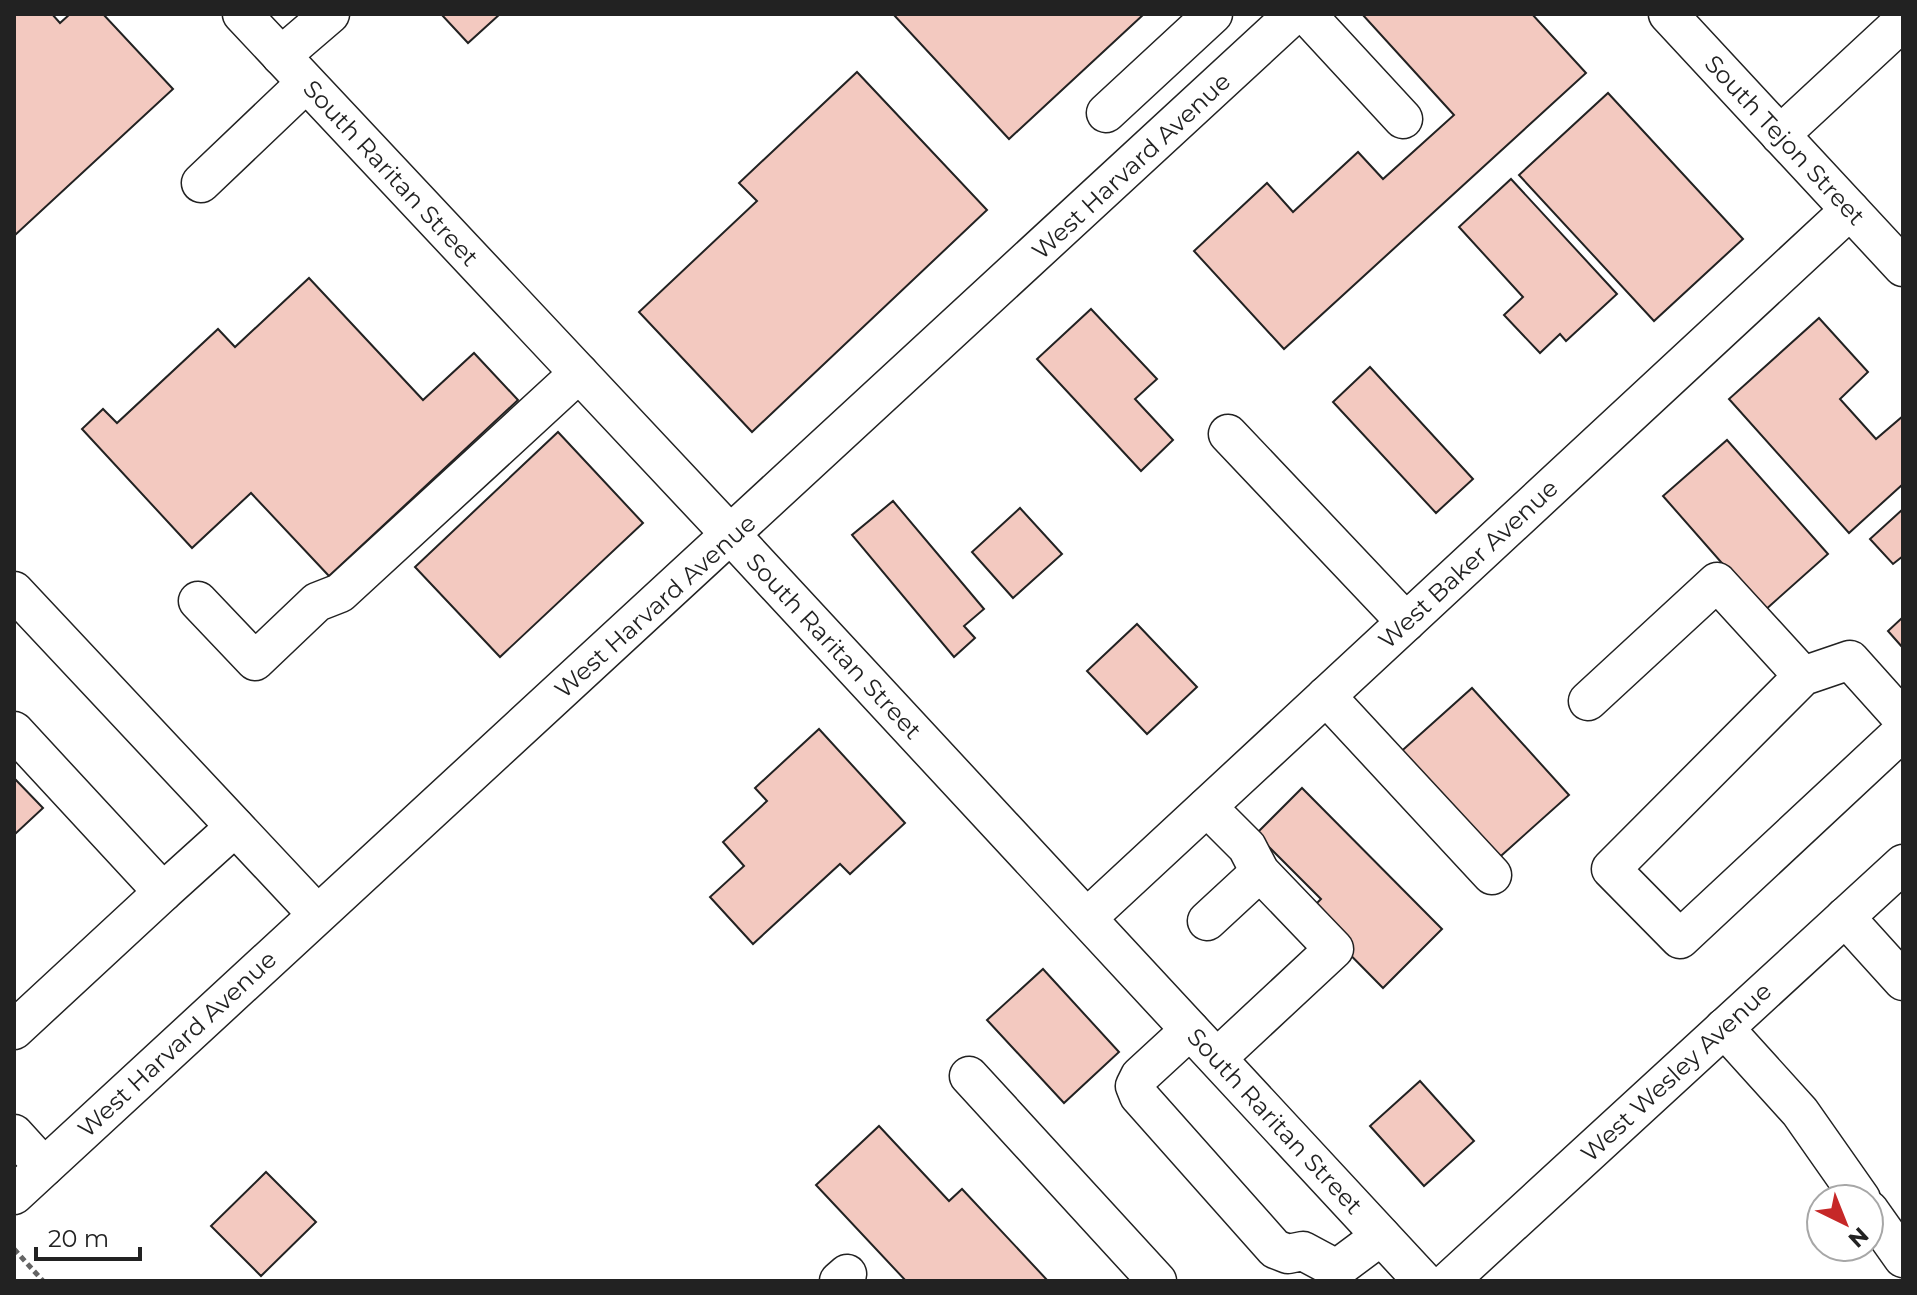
<svg xmlns="http://www.w3.org/2000/svg" width="1917" height="1295" font-family="Montserrat,sans-serif">
	<style>
		.building { fill: #f3c9c0; stroke: #222; stroke-width: 2 }
		.lines { fill: none; stroke-linecap: round; stroke-linejoin: round }
		.minor-casing { stroke: #222; stroke-width: 41 }
		.path { stroke: #646464; stroke-width: 5; stroke-dasharray: 6 4; stroke-linecap: butt }
		.minor { stroke: #fff; stroke-width: 38 }
		.labels { text-anchor: middle; dominant-baseline: central; stroke-width: 6; stroke-linejoin: round; paint-order: stroke }
		.street-label { font-size: 24px; fill: #222; stroke: #fff }
	</style>
	<rect width="100%" height="100%" fill="#fff"/>
	<g class="building">
		<polygon points="14,14 52,14 60,23 70,14 103,14 173,89 14,236"/>
		<polygon points="441,14 500,14 468,43"/>
		<polygon points="893,14 1144,14 1009,139"/>
		<polygon points="1362,14 1532,14 1586,73 1284,349 1194,251 1267,183 1293,212 1358,152 1383,179 1454,115"/>
		<polygon points="857,72 987,210 752,432 639,312 757,201 739,183"/>
		<polygon points="1608,93 1743,239 1654,321 1519,175"/>
		<polygon points="1511,179 1617,294 1566,341 1560,334 1540,353 1504,315 1523,297 1459,227"/>
		<polygon points="309,278 423,400 474,353 518,400 329,576 251,493 192,548 82,429 103,409 117,423 218,329 235,347"/>
		<polygon points="1091,309 1157,379 1135,399 1173,440 1141,471 1037,359"/>
		<polygon points="1819,318 1868,372 1840,399 1876,439 1903,416 1903,484 1849,533 1729,399"/>
		<polygon points="1370,367 1473,479 1436,513 1333,402"/>
		<polygon points="558,432 643,523 500,657 415,567"/>
		<polygon points="1727,440 1828,554 1764,611 1663,496"/>
		<polygon points="893,501 984,609 964,626 975,638 954,657 852,535"/>
		<polygon points="1020,508 1062,554 1013,598 972,552"/>
		<polygon points="1903,509 1903,556 1893,564 1870,539"/>
		<polygon points="1903,617 1903,648 1888,631"/>
		<polygon points="1137,624 1197,687 1147,734 1087,671"/>
		<polygon points="1472,688 1569,795 1493,863 1396,756"/>
		<polygon points="819,729 905,823 850,874 840,864 753,944 710,897 744,866 723,842 767,801 755,788"/>
		<polygon points="14,778 43,808 14,835"/>
		<polygon points="1302,788 1442,929 1383,988 1308,912 1321,899 1256,834"/>
		<polygon points="1043,969 1119,1052 1064,1103 987,1020"/>
		<polygon points="1420,1081 1474,1141 1424,1186 1370,1126"/>
		<polygon points="879,1126 949,1201 962,1189 1048,1281 906,1281 816,1185"/>
		<polygon points="266,1172 316,1222 261,1276 211,1226"/>
	</g>
	<g class="lines">
		<defs>
			<g id="minor">
				<polyline points="242,14 732,536 1423,1281"/>
				<polyline points="1306,14 1403,119"/>
				<polyline points="1668,14 1903,267"/>
				<polyline points="281,56 330,14"/>
				<polyline points="1106,113 1213,14"/>
				<polyline points="1780,135 1903,21"/>
				<polyline points="201,183 306,83"/>
				<polyline points="1228,434 1406,622"/>
				<polyline points="14,591 317,914"/>
				<polyline points="198,601 255,661 317,602 340,593 579,373"/>
				<polyline points="1326,696 1492,875"/>
				<polyline points="1588,701 1717,582 1803,676"/>
				<polyline points="1903,719 1850,660 1803,676 1611,869 1680,939 1903,731"/>
				<polyline points="14,731 163,892 14,1030"/>
				<polyline points="1207,807 1247,847 1260,872 1334,949 1217,1058"/>
				<polyline points="163,892 235,827"/>
				<polyline points="1845,917 1903,981"/>
				<polyline points="1087,918 1850,210"/>
				<polyline points="1207,921 1260,872"/>
				<polyline points="1724,1028 1800,1112 1861,1199"/>
				<polyline points="1190,1030 1140,1076 1135,1086 1139,1096 1275,1249 1288,1254 1303,1251 1331,1266 1342,1265 1381,1236"/>
				<polyline points="969,1076 1157,1281"/>
				<polyline points="14,1134 44,1167"/>
				<polyline points="14,1195 1294,14"/>
				<polyline points="1869,1210 1903,1258"/>
				<polyline points="839,1281 847,1274"/>
				<polyline points="1449,1281 1903,864"/>
			</g>
		</defs>
		<use href="#minor" class="minor-casing"/>
		<polyline class="path" points="14,1249 43,1281"/>
		<use href="#minor" class="minor"/>
	</g>
	<g class="labels">
		<g class="street-label">
			<text transform="translate(1785 140) rotate(47)">South Tejon Street</text>
			<text transform="translate(1131 166) rotate(-43)">West Harvard Avenue</text>
			<text transform="translate(391 173) rotate(47)">South Raritan Street</text>
			<text transform="translate(1468 564) rotate(-43)">West Baker Avenue</text>
			<text transform="translate(655 606) rotate(-42)">West Harvard Avenue</text>
			<text transform="translate(834 646) rotate(47)">South Raritan Street</text>
			<text transform="translate(177 1044) rotate(-43)">West Harvard Avenue</text>
			<text transform="translate(1676 1072) rotate(-43)">West Wesley Avenue</text>
			<text transform="translate(1275 1121) rotate(47)">South Raritan Street</text>
		</g>
	</g>
	<rect width="1917" height="1295" fill="none" stroke="#222222" stroke-width="32"/>
	<g transform="translate(1845 1223) rotate(137)"><circle r="38" fill="#ffffff" stroke="#a7a7a7" stroke-width="2"/>
	<path d="M0-6L14 30L0 20L-14 30Z" fill="#c62828"/>
	<text y="-12" font-size="22" font-weight="bold" text-anchor="middle" fill="#222222">N</text>
	</g>
	<path d="M36 1247v12h104v-12" fill="none" stroke="#222222" stroke-width="4"/>
	<text x="48" y="1247" font-size="24" fill="#222222" stroke="#ffffff" stroke-width="6" paint-order="stroke">20 m</text>
</svg>
